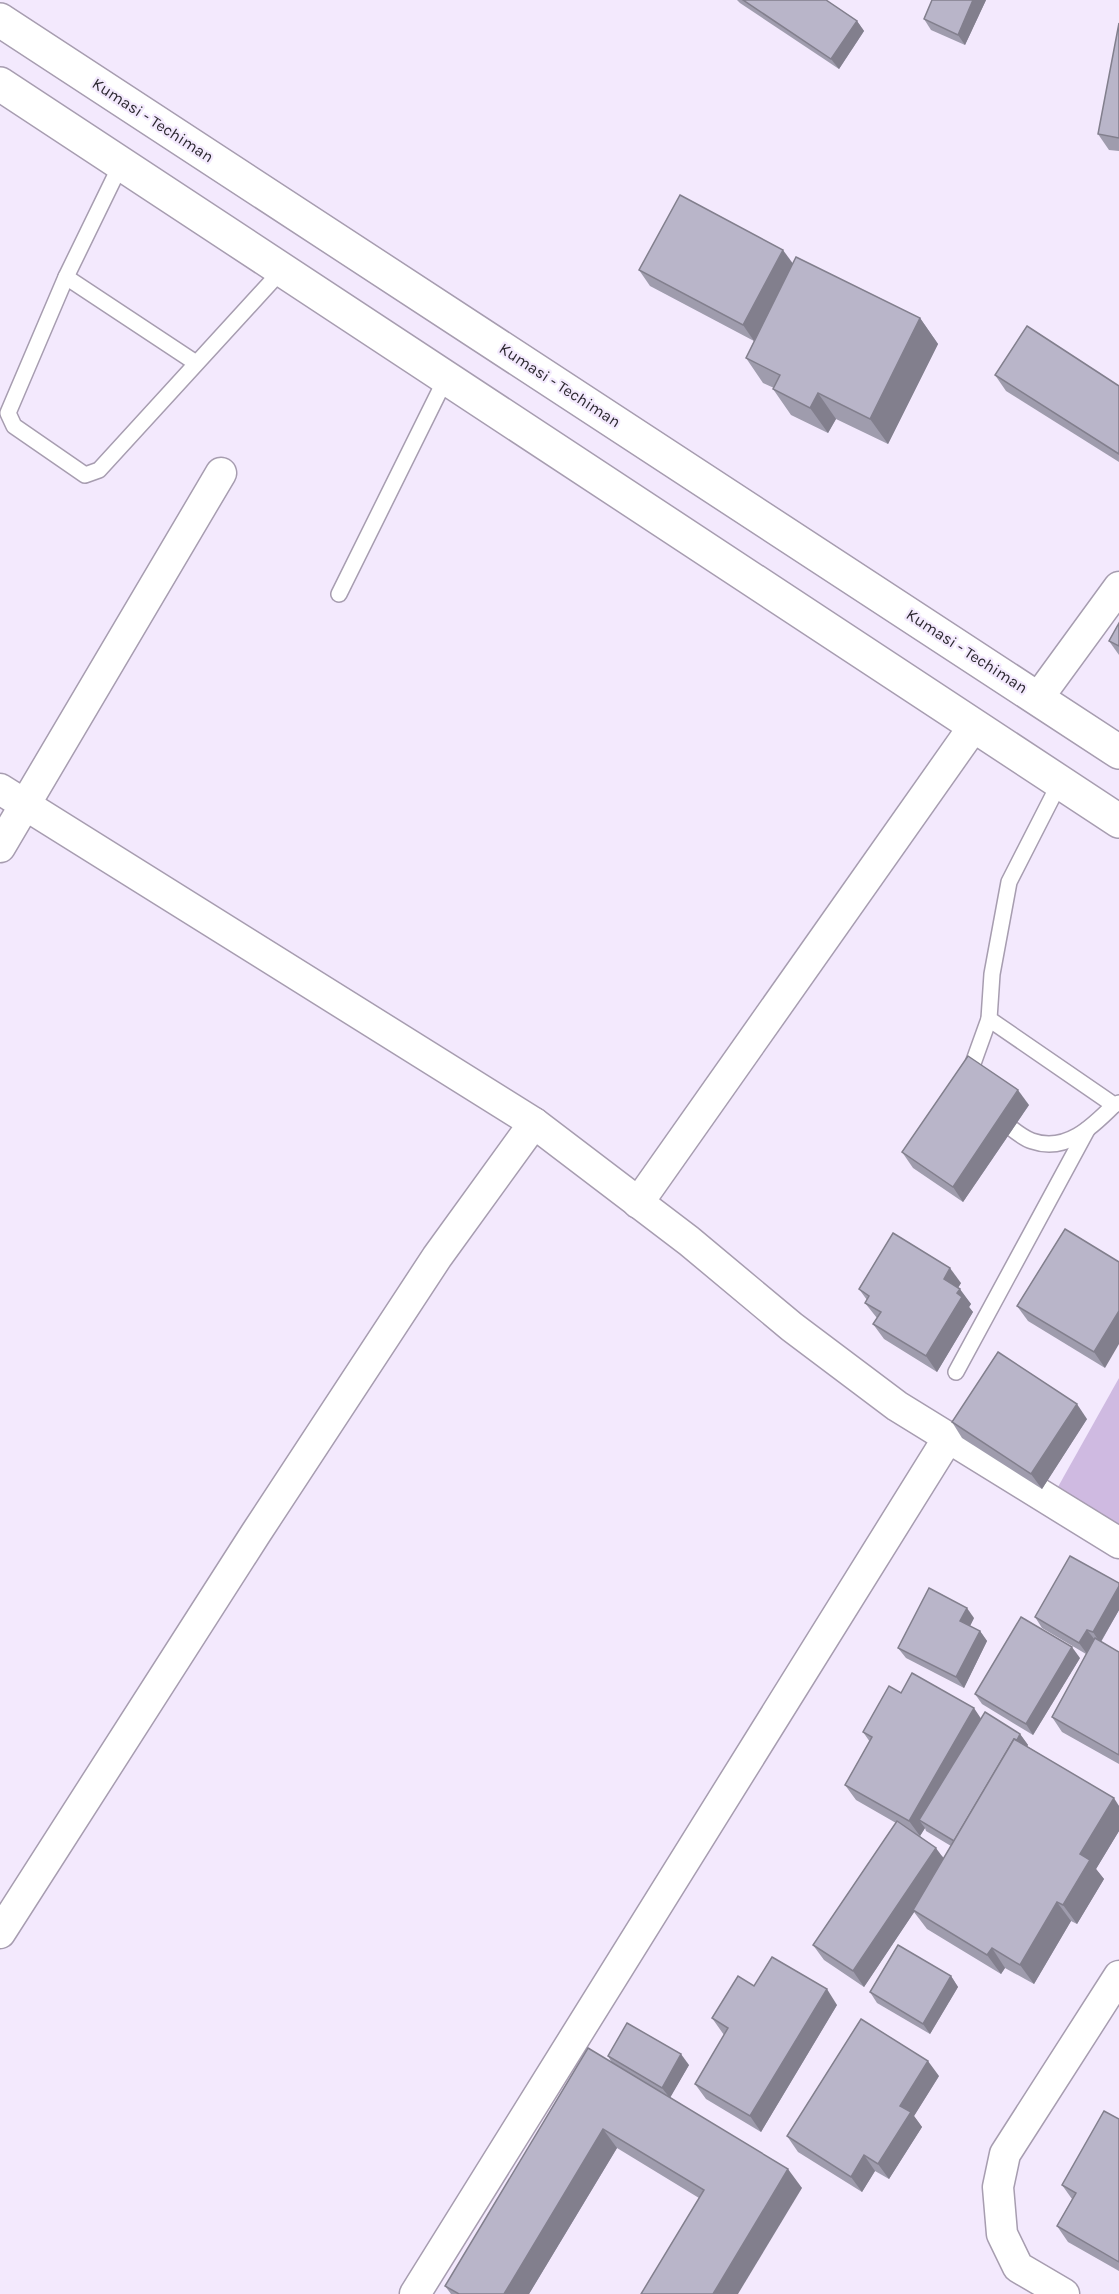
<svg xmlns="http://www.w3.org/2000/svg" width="1119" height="2294" font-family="Karla,sans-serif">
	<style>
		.green { fill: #cfbae1 }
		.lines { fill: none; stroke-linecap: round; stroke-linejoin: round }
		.service-casing { stroke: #a79db0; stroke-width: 18 }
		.minor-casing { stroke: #a79db0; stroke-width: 33 }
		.trunk-casing { stroke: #a79db0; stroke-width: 36 }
		.service { stroke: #fff; stroke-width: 15 }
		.minor { stroke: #fff; stroke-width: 30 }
		.trunk { stroke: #fff; stroke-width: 33 }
		.wall { fill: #9f9cad; fill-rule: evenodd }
		.shaded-wall { fill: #827f8d }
		.building { fill: #b9b5c9; stroke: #827f8d; stroke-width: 1.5 }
		.labels { text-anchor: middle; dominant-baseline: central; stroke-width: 4.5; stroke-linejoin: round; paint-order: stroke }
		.street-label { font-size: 16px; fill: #2c2830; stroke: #f3e9fd }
	</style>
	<rect width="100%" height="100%" fill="#f3e9fd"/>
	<polygon class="green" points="1119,1378 1119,1530 1054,1494"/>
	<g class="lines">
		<defs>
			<g id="service">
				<polyline points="121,164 66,277 8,413 14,426 85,475 99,470 282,270"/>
				<polyline points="66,277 196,363"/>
				<polyline points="339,594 446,378"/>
				<polyline points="1060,782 1009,882 992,974 989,1019 1114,1105 1119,1103"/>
				<polyline points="972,1078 971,1069 989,1019"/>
				<path d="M 997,1117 C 1008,1125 1020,1137 1032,1141 C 1066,1153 1092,1127 1114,1105"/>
				<polyline points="956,1372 1087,1130"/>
			</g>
			<g id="minor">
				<polyline points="1038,698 1119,587"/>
				<polyline points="0,789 534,1123 689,1241 792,1327 897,1406 1119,1543"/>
				<polyline points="0,847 221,473"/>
				<polyline points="638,1203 974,726"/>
				<polyline points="0,1933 256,1533 437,1257 534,1123"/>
				<polyline points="415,2294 948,1438"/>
				<polyline points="1064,2294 1018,2267 1002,2234 998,2187 1005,2154 1119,1976"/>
			</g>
			<g id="trunk">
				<polyline points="0,20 1119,752"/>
				<polyline points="0,84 1119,821"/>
			</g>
		</defs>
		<use href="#service" class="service-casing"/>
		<use href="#minor" class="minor-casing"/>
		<use href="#trunk" class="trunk-casing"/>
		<use href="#service" class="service"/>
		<use href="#minor" class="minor"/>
		<use href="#trunk" class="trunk"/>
	</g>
	<g class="wall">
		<polygon points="737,0 826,0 857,21 864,31 839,69 740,3"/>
		<polygon points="932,0 986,0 965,45 931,30 924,19"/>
		<polygon points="1119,23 1119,151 1109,150 1098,134"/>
		<polygon points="793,263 920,318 938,344 888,444 836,419 828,433 791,415 773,389 774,388 763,383 746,358 754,341 650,286 639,270"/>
		<polygon points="995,375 1119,386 1119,462 1006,391"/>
		<polygon points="1119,623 1119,655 1109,641"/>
		<polygon points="1029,1105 963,1202 913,1168 902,1152"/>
		<polygon points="1065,1229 1105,1368 1028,1321 1017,1306"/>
		<polygon points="961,1283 958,1288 971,1304 969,1307 973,1312 937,1372 884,1339 873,1324 877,1318 865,1303 867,1300 859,1289"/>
		<polygon points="1087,1419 1042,1489 962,1438 952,1422"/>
		<polygon points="1119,1583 1119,1610 1101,1642 1119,1652 1119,1764 1062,1732 1052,1717 1086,1654 1042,1628 1035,1617"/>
		<polygon points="974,1618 970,1626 980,1631 987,1641 964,1688 906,1658 898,1648"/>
		<polygon points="1080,1658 1033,1735 982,1704 975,1694"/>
		<path d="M 901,1693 L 982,1719 L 1020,1734 L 1028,1745 L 1027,1746 L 1119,1806 L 1119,1831 L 1096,1869 L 1104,1879 L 1077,1924 L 1071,1921 L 1034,1984 L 1005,1968 L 1001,1974 L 927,1929 L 914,1912 L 864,1987 L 824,1960 L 813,1945 L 896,1823 L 856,1800 L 845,1785 L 870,1742 L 863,1732 ZM 925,1828 L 926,1831 L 951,1846 L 944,1858 L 920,1836 Z"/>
		<polygon points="951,1976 958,1987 930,2034 877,2003 870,1992"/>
		<polygon points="754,1986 837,2005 761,2132 706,2099 695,2084 724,2035 712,2018"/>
		<polygon points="608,2056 689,2065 670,2097 802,2188 699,2198 617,2148 529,2294 451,2294 445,2286 612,2063"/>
		<polygon points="939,2076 914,2116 922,2127 889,2179 875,2171 862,2192 798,2152 787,2136"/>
		<polygon points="1119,2119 1119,2271 1068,2242 1057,2226 1072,2199 1062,2185"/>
	</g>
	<g class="shaded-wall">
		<polygon points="973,0 986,0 965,45 958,35"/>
		<polygon points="857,21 864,31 839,69 831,59"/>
		<polygon points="783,250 794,265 754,341 743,325"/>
		<polygon points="920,318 938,344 888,444 870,419"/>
		<polygon points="818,393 836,419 828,433 810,408"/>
		<polygon points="1018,1090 1029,1105 963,1202 953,1187"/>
		<polygon points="950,1268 961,1283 954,1294 944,1279"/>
		<polygon points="960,1289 971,1304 969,1307 973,1312 937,1372 926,1356 957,1293"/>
		<polygon points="1119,1311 1119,1344 1105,1368 1094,1352"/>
		<polygon points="1077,1404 1087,1419 1042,1489 1031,1474"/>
		<polygon points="1119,1586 1119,1610 1100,1643 1093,1632"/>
		<polygon points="967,1608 974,1618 967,1632 960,1621"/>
		<polygon points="1087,1630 1095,1640 1087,1654 1079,1643"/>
		<polygon points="980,1631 987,1641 964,1688 956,1677"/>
		<polygon points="1072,1647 1080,1658 1033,1735 1026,1724"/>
		<polygon points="974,1708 984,1723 919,1820 925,1828 920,1836 909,1821"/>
		<polygon points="1020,1734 1028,1745 961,1852 954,1841"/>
		<polygon points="1114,1798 1119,1806 1119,1831 1096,1869 1104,1879 1077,1924 1063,1905 1080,1854"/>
		<polygon points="936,1848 947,1863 864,1987 853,1971"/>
		<polygon points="1057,1902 1071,1921 1034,1984 1020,1965"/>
		<polygon points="992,1948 1005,1968 1001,1974 987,1955"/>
		<polygon points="951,1976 958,1987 930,2034 923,2024"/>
		<polygon points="827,1989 837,2005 761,2132 750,2116"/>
		<polygon points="681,2054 689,2065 670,2098 662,2088"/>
		<polygon points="928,2061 939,2076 914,2116 922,2127 889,2179 878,2164 900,2106"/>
		<polygon points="603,2129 617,2148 529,2294 504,2294"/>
		<polygon points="864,2155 875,2171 862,2192 851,2177"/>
		<polygon points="788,2169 802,2188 738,2294 713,2294"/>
	</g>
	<g class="building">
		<polygon points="743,0 826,0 857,21 831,59"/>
		<polygon points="932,0 973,0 958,35 924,19"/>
		<polygon points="1119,23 1119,138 1098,134"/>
		<polygon points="680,195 783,250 743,325 639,270"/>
		<polygon points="796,257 920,318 870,419 818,393 810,408 773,389 780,375 746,358"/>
		<polygon points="1027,326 1119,386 1119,454 995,375"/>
		<polygon points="1119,623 1119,646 1109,641"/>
		<polygon points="968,1056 1018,1090 953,1187 902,1152"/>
		<polygon points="1065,1229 1119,1262 1119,1311 1094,1352 1017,1306"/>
		<polygon points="893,1233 950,1268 944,1279 960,1289 957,1293 962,1297 926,1356 873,1324 881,1312 865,1303 869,1296 859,1289"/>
		<polygon points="998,1352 1077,1404 1031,1474 952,1422"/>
		<polygon points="1070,1556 1119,1583 1119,1586 1093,1632 1087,1630 1079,1643 1035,1617"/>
		<polygon points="929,1588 967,1608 960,1621 980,1631 956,1677 898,1648"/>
		<polygon points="1021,1617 1072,1647 1026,1724 975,1694"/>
		<polygon points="1095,1638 1119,1652 1119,1755 1052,1717"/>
		<polygon points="912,1673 974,1708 909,1821 845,1785 872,1737 863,1732 889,1686 901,1693"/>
		<polygon points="985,1712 1020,1734 1017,1740 1014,1739 954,1841 919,1820"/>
		<polygon points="1014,1739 1114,1798 1080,1854 1090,1860 1063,1905 1057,1902 1020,1965 992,1948 987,1955 913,1910"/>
		<polygon points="897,1821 936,1848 853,1971 813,1945"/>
		<polygon points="898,1945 951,1976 923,2024 870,1992"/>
		<polygon points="772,1957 827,1989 750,2116 695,2084 728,2028 712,2018 738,1976 754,1986"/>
		<polygon points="861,2019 928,2061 900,2106 911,2112 878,2164 864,2155 851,2177 787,2136"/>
		<polygon points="627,2023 681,2054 662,2088 608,2056"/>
		<polygon points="588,2048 788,2169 713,2294 641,2294 704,2190 603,2129 504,2294 459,2294 445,2286"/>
		<polygon points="1104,2111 1119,2119 1119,2262 1057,2226 1076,2193 1062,2185"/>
	</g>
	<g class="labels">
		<g class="street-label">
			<text transform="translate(153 120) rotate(33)">Kumasi - Techiman</text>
			<text transform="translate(560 385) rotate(33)">Kumasi - Techiman</text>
			<text transform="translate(967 651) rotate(33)">Kumasi - Techiman</text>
		</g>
	</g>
</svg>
